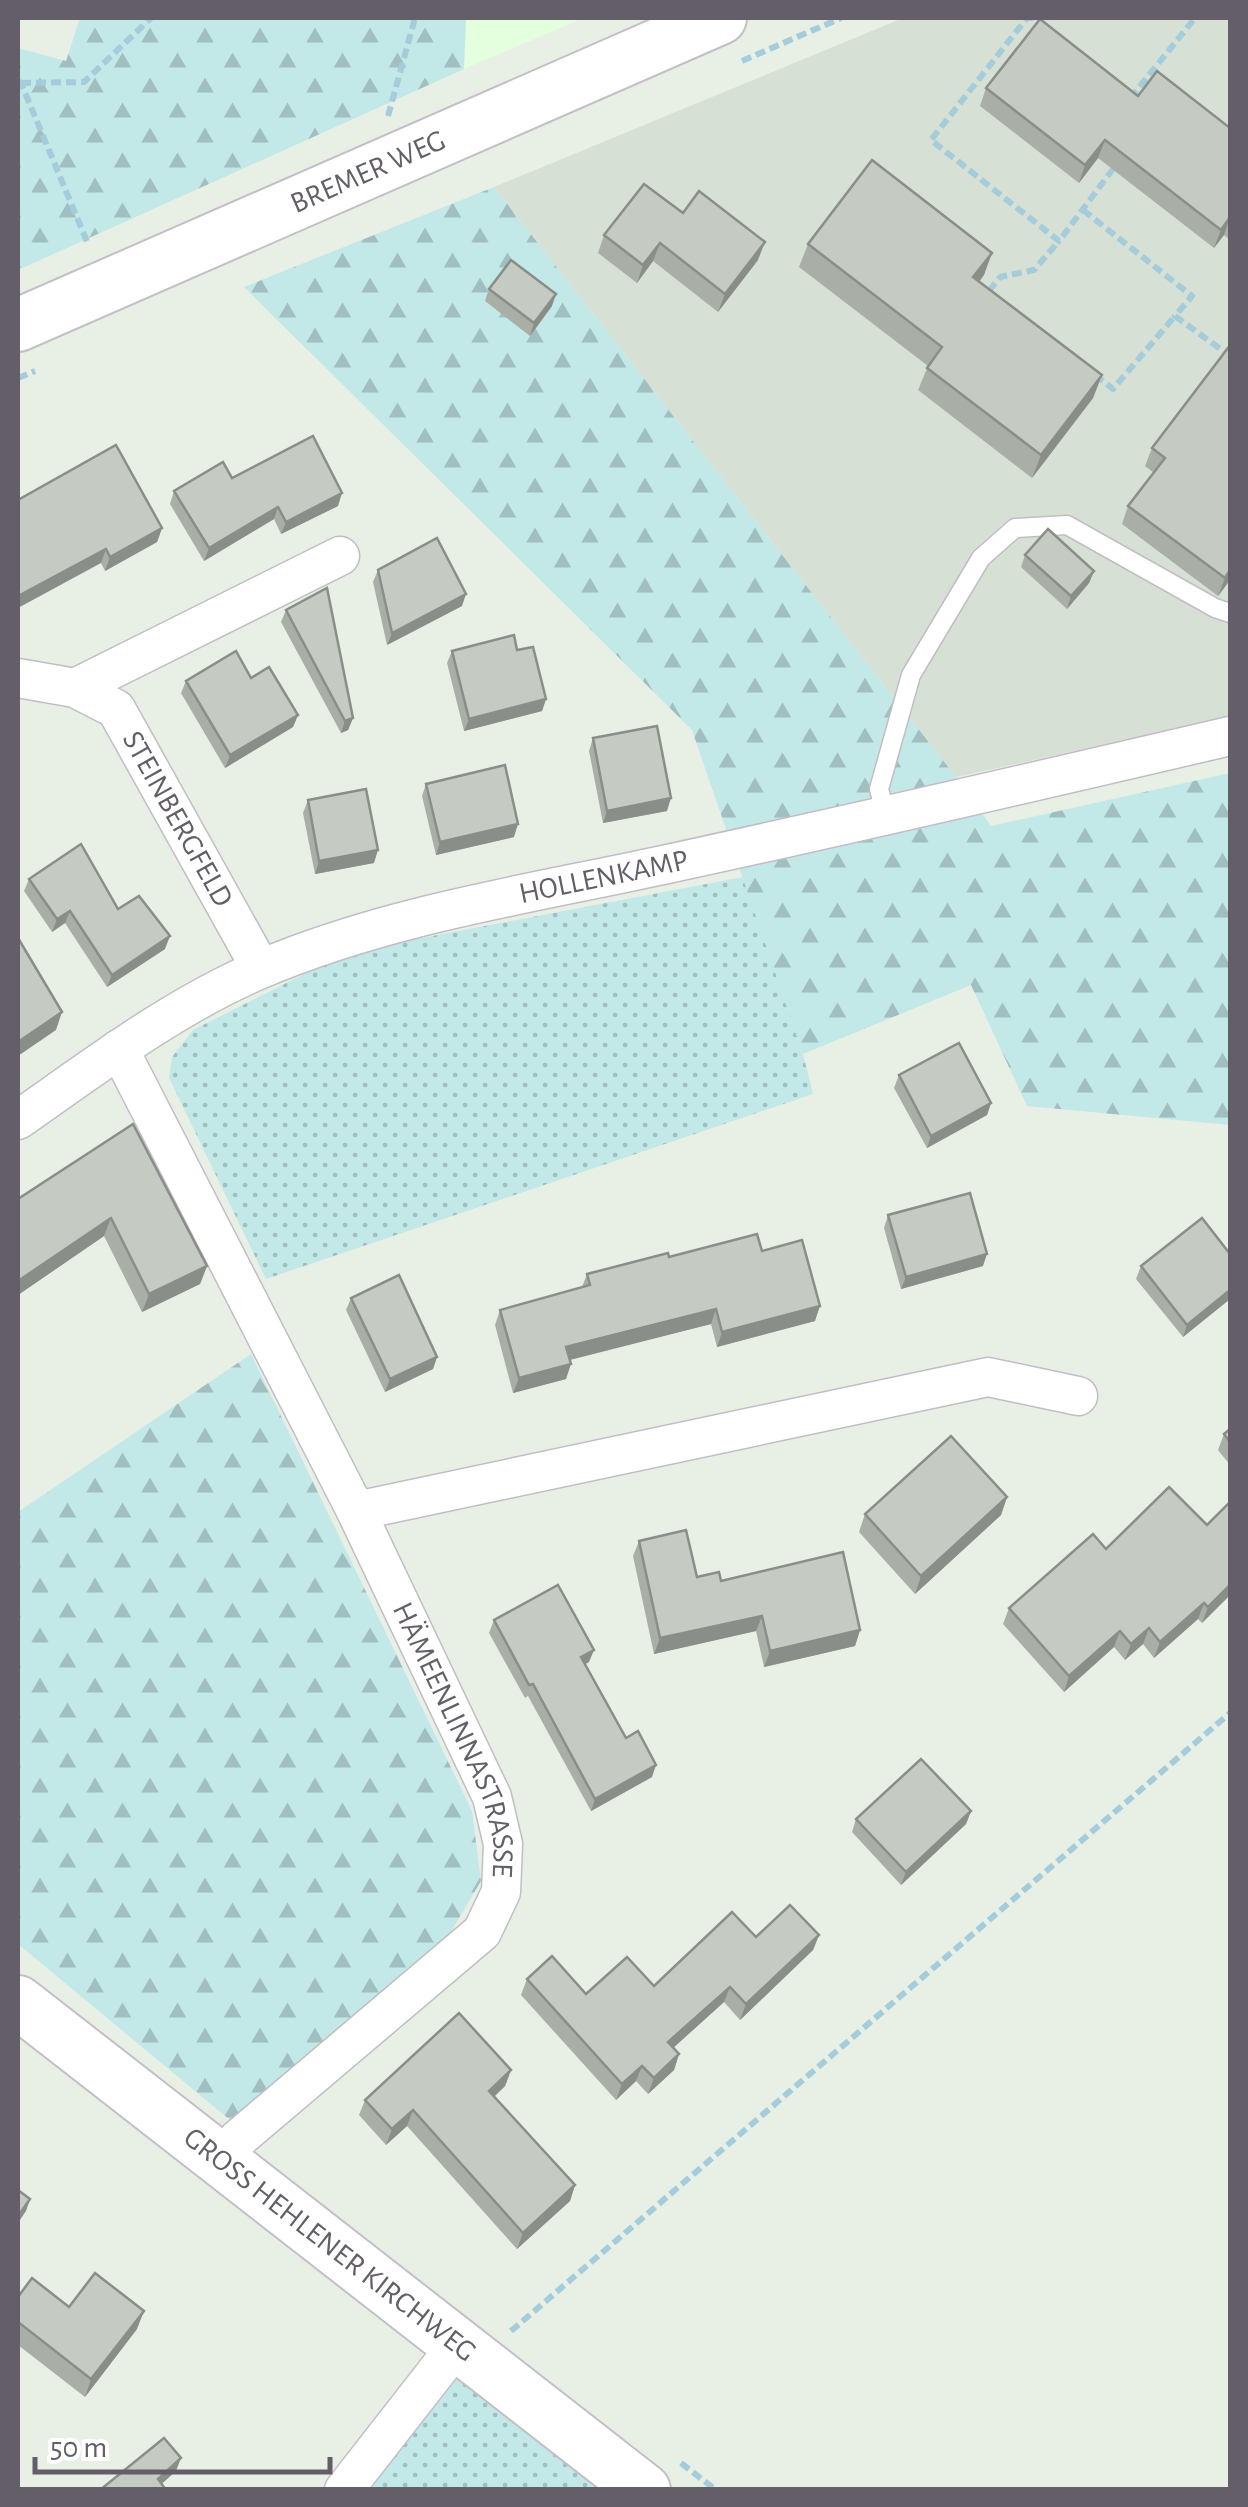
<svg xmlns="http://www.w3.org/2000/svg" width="1248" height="2507" font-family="'Alegreya Sans',sans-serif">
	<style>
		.commercial { fill: #e4ffdd }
		.education { fill: #d7e0d4 }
		.grass { fill: url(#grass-dots) }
		.forest { fill: url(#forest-firs) }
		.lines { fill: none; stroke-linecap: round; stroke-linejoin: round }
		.service-casing { stroke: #c2bdc5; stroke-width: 21 }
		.minor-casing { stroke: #c2bdc5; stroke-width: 41 }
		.secondary-casing { stroke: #c4bec7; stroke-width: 56 }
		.path { stroke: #a5ccdb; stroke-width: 6; stroke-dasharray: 10 5; stroke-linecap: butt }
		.service { stroke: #fff; stroke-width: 18 }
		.minor { stroke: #fff; stroke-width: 38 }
		.secondary { stroke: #fff; stroke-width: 52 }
		.wall { fill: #a9afa7 }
		.shaded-wall { fill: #8a8e88 }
		.building { fill: #c5cbc2; stroke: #8a8e88; stroke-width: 2.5 }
		.labels { text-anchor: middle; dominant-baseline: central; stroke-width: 9; stroke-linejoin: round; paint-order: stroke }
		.street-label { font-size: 30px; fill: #635e67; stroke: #fff }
	</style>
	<defs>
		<pattern id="grass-dots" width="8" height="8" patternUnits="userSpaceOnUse" patternTransform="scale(2.5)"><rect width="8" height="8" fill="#c2e8e8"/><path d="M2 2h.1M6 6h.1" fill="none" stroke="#a1bfc0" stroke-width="1.8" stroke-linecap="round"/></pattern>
		<pattern id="forest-firs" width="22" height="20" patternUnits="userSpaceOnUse" patternTransform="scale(2.5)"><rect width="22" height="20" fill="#c2e8e8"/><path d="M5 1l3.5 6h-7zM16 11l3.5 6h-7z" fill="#a1bfc0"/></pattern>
	</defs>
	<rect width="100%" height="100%" fill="#e8f0e6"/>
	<polygon class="commercial" points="466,18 583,18 464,69"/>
	<polygon class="education" points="903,18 1230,18 1230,717 956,777 494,187"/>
	<g class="grass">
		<polygon points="743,877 803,1054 813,1094 266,1279 169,1078 172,1057 193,1030 348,952"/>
		<polygon points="451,2372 602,2490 361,2490"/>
	</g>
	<g class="forest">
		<polygon points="80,18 466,18 464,69 18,270 18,48 66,61"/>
		<polygon points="494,187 956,777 991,826 1230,773 1230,1125 1027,1106 971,985 803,1054 692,730 244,287"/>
		<polygon points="251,1354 472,1811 481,1881 439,1952 230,2120 18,1944 18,1512"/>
	</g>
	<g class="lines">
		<defs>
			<polyline id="service" points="886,816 879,789 911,675 981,558 1015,528 1067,525 1215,608 1230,613"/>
			<g id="minor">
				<path id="s1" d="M 18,678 L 75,688 L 116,709 L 261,969"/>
				<polyline points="75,688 340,556"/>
				<path id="s2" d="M 119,1049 L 356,1511 L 492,1797 L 503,1844 L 501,1892 L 482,1932 L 238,2139 L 221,2159"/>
				<path id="s3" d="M 18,1120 C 95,1066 174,1006 261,969 C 388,915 529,894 663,865 C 853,824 1042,780 1230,736"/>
				<polyline points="356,1511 988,1377 1078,1396"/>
				<polyline points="344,2490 458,2344"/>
			</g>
			<g id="secondary">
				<path id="s4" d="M 18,325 L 720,18"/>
				<path id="s5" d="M 18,2002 L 644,2490"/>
			</g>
		</defs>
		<use href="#service" class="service-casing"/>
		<use href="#minor" class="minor-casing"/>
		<use href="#secondary" class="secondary-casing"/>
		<g class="path">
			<polyline points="1033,18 1027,18 931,140 1059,241 1113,169"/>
			<polyline points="742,61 841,18"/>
			<polyline points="18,81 21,83 88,244"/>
			<polyline points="21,83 84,82 151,18"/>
			<polyline points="1134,98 1132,96 1195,18"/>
			<polyline points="388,116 415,18"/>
			<polyline points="1083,210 1192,296 1175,316 1230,356"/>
			<polyline points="989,291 1000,277 1034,270 1059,241"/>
			<polyline points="1095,375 1113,389 1175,316"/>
			<polyline points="18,378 35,371"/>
			<polyline points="511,2331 1230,1713"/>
			<polyline points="681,2463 716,2490"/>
		</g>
		<use href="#service" class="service"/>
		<use href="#minor" class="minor"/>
		<use href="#secondary" class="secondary"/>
	</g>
	<g class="wall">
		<polygon points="986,88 1138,96 1230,128 1230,240 1224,235 1214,248 1098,158 1079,183 980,106"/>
		<polygon points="683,213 758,260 718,312 653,261 637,283 598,253 604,235"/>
		<polygon points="808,244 984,275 979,282 1102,375 1093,398 1032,478 918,390 928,366 799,267"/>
		<polygon points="489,289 552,306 530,336 485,301"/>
		<polygon points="1230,350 1230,580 1218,596 1122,524 1128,506 1154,473 1145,466 1152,448"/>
		<polygon points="174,491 338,506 281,534 274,519 204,561 170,504"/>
		<polygon points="18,500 162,528 157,542 105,571 101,563"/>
		<polygon points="1025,555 1094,571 1089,583 1067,609 1021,567"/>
		<polygon points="378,570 462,606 387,645 373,582"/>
		<polygon points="286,610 353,718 348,730 341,733 281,622"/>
		<polygon points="517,650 546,699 542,711 464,731 447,663 452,651"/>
		<polygon points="251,678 298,715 293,727 225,768 181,693 186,681"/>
		<polygon points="593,738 667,811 603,823 589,751"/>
		<polygon points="426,784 514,837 436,855 422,796"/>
		<polygon points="308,800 374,863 315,874 303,813"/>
		<polygon points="29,879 165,949 107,987 65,923 52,932 24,891"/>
		<polygon points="899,1075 991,1103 987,1115 927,1148 894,1088"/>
		<polygon points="133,1124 207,1266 200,1284 142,1312 104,1236 18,1295 18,1199"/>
		<polygon points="888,1215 983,1266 901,1289 884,1228"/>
		<polygon points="762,1251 815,1321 717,1347 711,1324 570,1360 566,1379 513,1393 495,1325 500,1310 582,1287 587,1274 669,1257"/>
		<polygon points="1230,1254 1230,1299 1183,1337 1136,1279 1141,1266"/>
		<polygon points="351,1298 437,1357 433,1369 385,1392 346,1310"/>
		<polygon points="1230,1429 1230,1465 1218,1450 1224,1434"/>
		<polygon points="1007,1497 1001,1515 915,1594 859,1532 865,1514"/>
		<polygon points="639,1541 697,1577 721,1581 860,1630 855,1646 764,1667 756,1631 654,1654 633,1556"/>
		<polygon points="1106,1549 1230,1595 1202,1623 1198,1619 1154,1658 1143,1644 1125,1660 1114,1647 1064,1692 1003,1624 1009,1608"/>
		<polygon points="494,1620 589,1662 585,1664 626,1738 652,1777 591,1811 528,1696 525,1698 489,1633"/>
		<polygon points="971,1811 966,1824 901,1885 852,1832 856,1819"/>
		<polygon points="819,1935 813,1950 740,2020 724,2002 673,2048 679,2054 674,2070 648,2094 636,2081 616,2100 521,1995 527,1979 586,1994 654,1986 756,1937"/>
		<polygon points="511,2070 505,2086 494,2097 575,2185 570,2201 517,2249 407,2126 386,2145 359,2115 365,2100"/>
		<polygon points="18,2297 69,2307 137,2329 85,2397 18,2345"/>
	</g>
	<g class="shaded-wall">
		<polygon points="1105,140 1098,158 1079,183 1085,165"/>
		<polygon points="1230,217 1224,235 1214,248 1221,230"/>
		<polygon points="765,242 758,260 718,312 725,294"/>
		<polygon points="660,243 653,261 637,283 643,265"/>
		<polygon points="992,253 984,275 965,300 973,277"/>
		<polygon points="556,294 552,306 530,336 534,323"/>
		<polygon points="1102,375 1093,398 1032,478 1041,455"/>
		<polygon points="342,493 338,506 281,534 286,522"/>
		<polygon points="278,507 274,519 204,561 209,548"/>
		<polygon points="162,528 157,542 105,571 110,557"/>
		<polygon points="106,549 101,563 18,608 18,596"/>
		<polygon points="1230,570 1230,580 1218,596 1225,578"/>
		<polygon points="1094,571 1089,583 1067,609 1071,596"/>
		<polygon points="466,594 462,606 387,645 392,633"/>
		<polygon points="546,699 542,711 464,731 469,719"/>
		<polygon points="298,715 293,727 225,768 230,755"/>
		<polygon points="353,718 348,730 341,733 345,721"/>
		<polygon points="671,798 667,811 603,823 607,811"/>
		<polygon points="518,824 514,837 436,855 440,842"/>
		<polygon points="378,850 374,863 315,874 319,861"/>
		<polygon points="70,911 65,923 52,932 57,919"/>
		<polygon points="170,936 165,949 107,987 112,975"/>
		<polygon points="62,1012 56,1030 18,1056 18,1042"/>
		<polygon points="991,1103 987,1115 927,1148 931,1136"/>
		<polygon points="111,1218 104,1236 18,1295 18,1281"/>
		<polygon points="987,1254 983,1266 901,1289 906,1277"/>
		<polygon points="207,1266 200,1284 142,1312 149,1294"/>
		<polygon points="1230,1290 1230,1299 1183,1337 1187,1325"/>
		<polygon points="820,1306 815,1321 717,1347 722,1332"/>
		<polygon points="716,1309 711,1324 561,1362 566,1347"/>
		<polygon points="437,1357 433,1369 385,1392 390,1379"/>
		<polygon points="571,1364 566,1379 513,1393 519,1378"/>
		<polygon points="1007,1497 1001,1515 915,1594 921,1576"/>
		<polygon points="1230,1585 1230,1595 1202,1623 1208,1607"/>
		<polygon points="1204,1603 1198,1619 1154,1658 1160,1642"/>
		<polygon points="762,1616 756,1631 654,1654 660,1638"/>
		<polygon points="1149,1628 1143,1644 1125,1660 1131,1644"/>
		<polygon points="860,1630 855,1646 764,1667 770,1651"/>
		<polygon points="1120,1631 1114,1647 1064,1692 1069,1676"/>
		<polygon points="594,1650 589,1662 577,1669 581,1657"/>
		<polygon points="656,1765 652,1777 591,1811 595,1799"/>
		<polygon points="971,1811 966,1824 901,1885 906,1872"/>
		<polygon points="819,1935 813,1950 740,2020 746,2004"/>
		<polygon points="730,1987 724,2002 662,2058 668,2042"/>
		<polygon points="679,2054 674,2070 648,2094 654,2078"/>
		<polygon points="642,2066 636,2081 616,2100 622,2084"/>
		<polygon points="511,2070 505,2086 483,2107 489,2091"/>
		<polygon points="413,2110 407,2126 386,2145 392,2129"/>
		<polygon points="575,2185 570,2201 517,2249 523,2233"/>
		<polygon points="30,2199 26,2211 18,2223 18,2216"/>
		<polygon points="144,2311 137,2329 85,2397 91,2379"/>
		<polygon points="181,2458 176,2471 155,2490 158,2479"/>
	</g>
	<g class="building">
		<polygon points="1040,19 1138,96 1157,71 1230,128 1230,217 1221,230 1105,140 1085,165 986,88"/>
		<polygon points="872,160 992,253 973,277 1102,375 1041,455 927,368 942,347 808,244"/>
		<polygon points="644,184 683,213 699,191 765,242 725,294 660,243 643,265 604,235"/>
		<polygon points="511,260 556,294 534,323 489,289"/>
		<polygon points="1228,348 1230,350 1230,570 1225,578 1128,506 1165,458 1152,448"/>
		<polygon points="313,436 342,493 286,522 278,507 209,548 174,491 223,462 232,478"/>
		<polygon points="116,445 162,528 110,557 106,549 18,596 18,500"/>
		<polygon points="1048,529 1094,571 1071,596 1025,555"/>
		<polygon points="437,538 466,594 392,633 378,570"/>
		<polygon points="327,588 353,718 345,721 286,610"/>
		<polygon points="514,635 517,650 533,647 546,699 469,719 452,651"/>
		<polygon points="236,651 251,678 269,667 298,715 230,755 186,681"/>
		<polygon points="657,726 671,798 607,811 593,738"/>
		<polygon points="505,765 518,824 440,842 426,784"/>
		<polygon points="366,789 378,850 319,861 308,800"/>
		<polygon points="81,844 118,909 139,896 170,936 112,975 70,911 57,919 29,879"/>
		<polygon points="18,938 62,1012 18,1042"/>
		<polygon points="959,1043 991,1103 931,1136 899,1075"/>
		<polygon points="133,1124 207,1266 149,1294 111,1218 18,1281 18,1199"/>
		<polygon points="970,1193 987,1254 906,1277 888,1215"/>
		<polygon points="1202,1218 1230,1254 1230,1290 1187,1325 1141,1266"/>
		<polygon points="757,1234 762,1251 802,1240 820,1306 722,1332 716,1309 566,1347 571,1364 519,1378 500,1310 590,1285 587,1274 668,1253 669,1257"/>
		<polygon points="399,1275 437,1357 390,1379 351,1298"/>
		<polygon points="1230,1429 1230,1442 1224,1434"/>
		<polygon points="951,1436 1007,1497 921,1576 865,1514"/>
		<polygon points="1169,1487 1207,1525 1230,1502 1230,1585 1208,1607 1204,1603 1160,1642 1149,1628 1131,1644 1120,1631 1069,1676 1009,1608 1093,1534 1106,1549"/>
		<polygon points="686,1530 697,1577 719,1572 721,1581 843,1552 860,1630 770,1651 762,1616 660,1638 639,1541"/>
		<polygon points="558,1585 594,1650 581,1657 626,1738 638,1731 656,1765 595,1799 533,1684 529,1685 494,1620"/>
		<polygon points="921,1759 971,1811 906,1872 856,1819"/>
		<polygon points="790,1905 819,1935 746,2004 730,1987 668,2042 679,2054 654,2078 642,2066 622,2084 527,1979 552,1956 586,1994 627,1957 654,1986 732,1912 756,1937"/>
		<polygon points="459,2013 511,2070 489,2091 575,2185 523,2233 413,2110 392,2129 365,2100"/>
		<polygon points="18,2190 30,2199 18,2216"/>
		<polygon points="95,2273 144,2311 91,2379 18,2322 18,2297 32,2278 69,2307"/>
		<polygon points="164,2438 181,2458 158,2479 166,2490 100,2490"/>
	</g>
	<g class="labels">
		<g class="street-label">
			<text stroke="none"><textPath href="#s4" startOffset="382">BREMER WEG</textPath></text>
			<text stroke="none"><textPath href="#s1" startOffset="230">STEINBERGFELD</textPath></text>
			<text stroke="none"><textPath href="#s3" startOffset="642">HOLLENKAMP</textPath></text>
			<text stroke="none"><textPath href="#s2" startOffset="770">HÄMEENLINNASTRASSE</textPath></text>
			<text stroke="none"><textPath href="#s5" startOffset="395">GROSS HEHLENER KIRCHWEG</textPath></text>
		</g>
	</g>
	<rect width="1248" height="2507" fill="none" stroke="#635e67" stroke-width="40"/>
	<path d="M35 2457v15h295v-15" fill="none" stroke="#635e67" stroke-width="5"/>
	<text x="50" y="2457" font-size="30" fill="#635e67" stroke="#ffffff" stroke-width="8" paint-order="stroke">50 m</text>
</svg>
